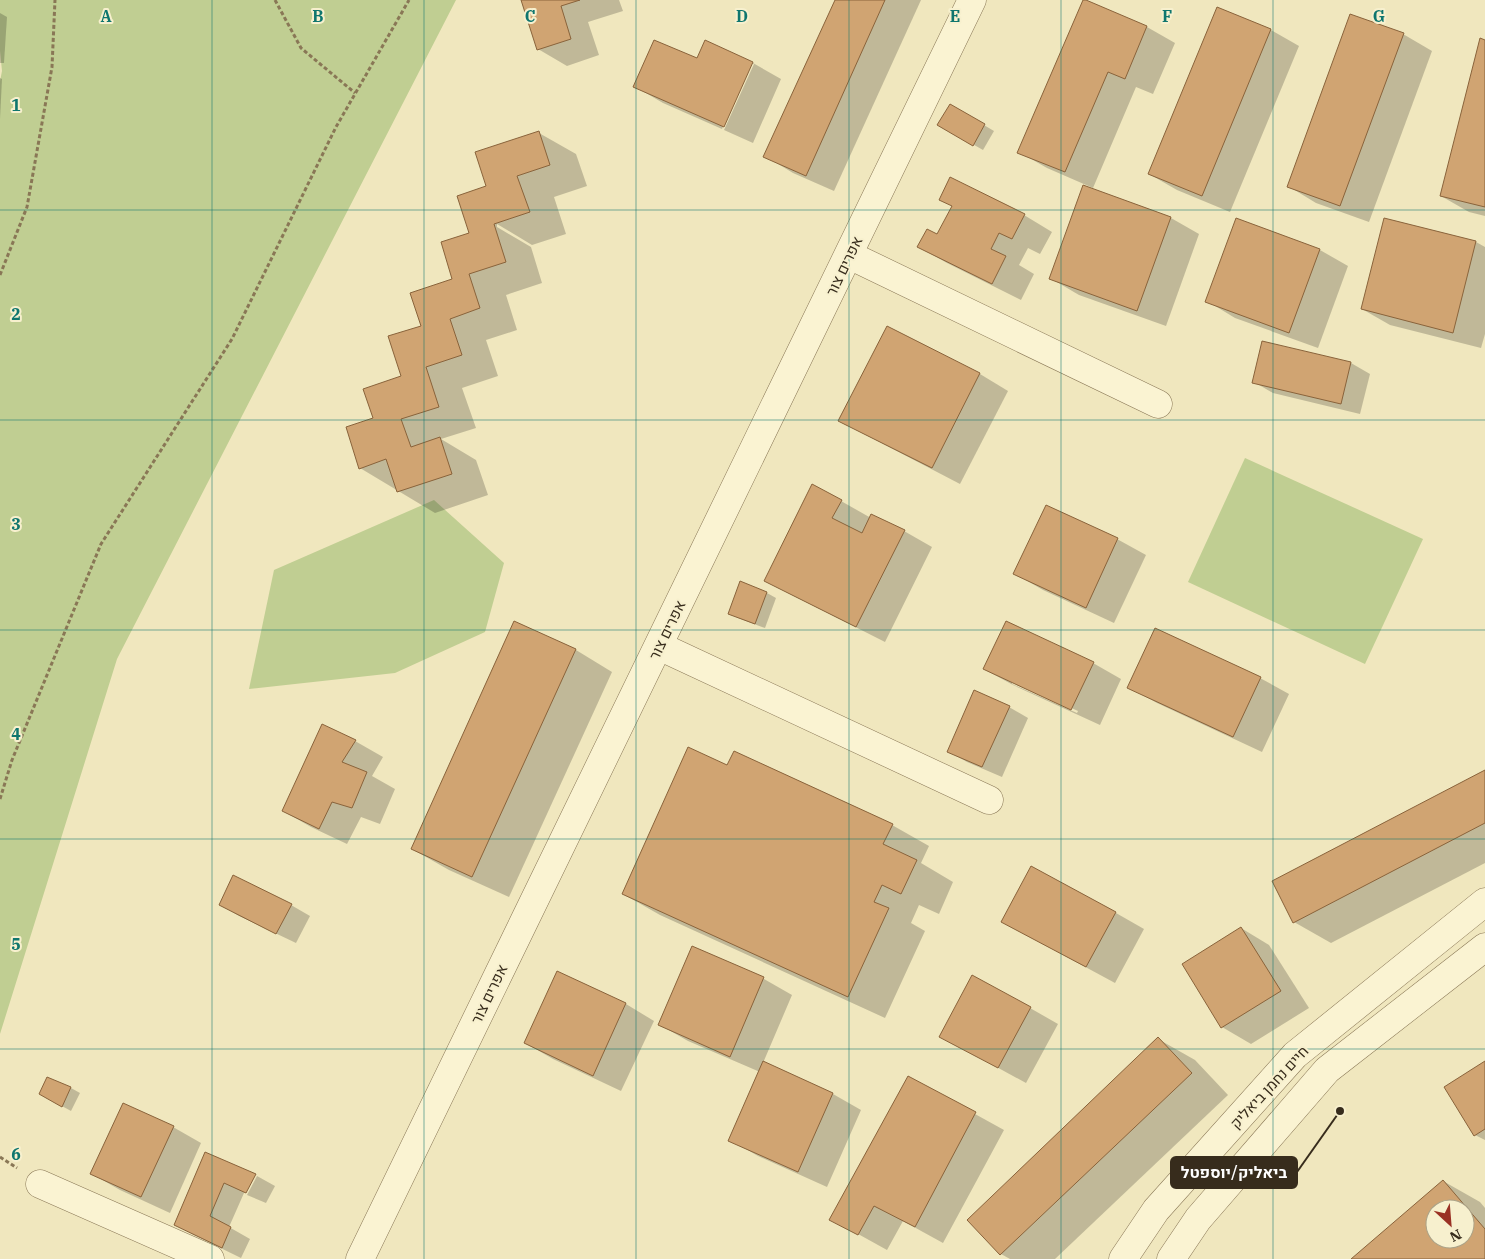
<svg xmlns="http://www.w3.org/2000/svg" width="1485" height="1259" font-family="'IBM Plex Serif',Heebo,serif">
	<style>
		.green { fill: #c0ce92 }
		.shadow { fill: #0003; fill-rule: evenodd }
		.building { fill: #d0a472; stroke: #89633b; fill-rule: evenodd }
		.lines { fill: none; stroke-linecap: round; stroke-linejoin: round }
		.minor-casing { stroke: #897756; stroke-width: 29 }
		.path { stroke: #897756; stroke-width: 3; stroke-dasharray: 4 2.5; stroke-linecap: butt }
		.minor { stroke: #faf3d2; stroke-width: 28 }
		.grid { fill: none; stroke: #0f766e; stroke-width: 1; stroke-opacity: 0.55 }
		.labels { text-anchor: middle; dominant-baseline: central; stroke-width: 4; stroke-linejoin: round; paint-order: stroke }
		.street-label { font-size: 15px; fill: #372c1c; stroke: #f7f0ce }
		.grid-label { font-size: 16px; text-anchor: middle; font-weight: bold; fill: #0f766e; stroke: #f7f0ce; stroke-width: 4; stroke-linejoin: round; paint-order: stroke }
		.leader { fill: none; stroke: #372c1c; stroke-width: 2 }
		.callout-dot { fill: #372c1c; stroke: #f7f0ce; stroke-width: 2 }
		.callout { fill: #372c1c; stroke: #372c1c; stroke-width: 2 }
		.callout-label { font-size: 16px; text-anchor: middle; font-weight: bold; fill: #fff }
	</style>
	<rect width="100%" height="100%" fill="#f0e7be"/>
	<g class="green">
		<polygon points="0,0 456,0 117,659 0,1034 0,81 2,71 0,51"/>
		<polygon points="1245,458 1423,539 1365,664 1188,582"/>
		<polygon points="434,500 504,563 485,632 395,673 249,689 274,570"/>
	</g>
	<g class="shadow">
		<polygon points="522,0 619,0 623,11 588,22 599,55 567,66 538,49"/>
		<polygon points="836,0 921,0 834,191 793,173 765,156"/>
		<polygon points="1084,0 1147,27 1175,43 1153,94 1136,87 1093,188 1047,168 1019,152"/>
		<polygon points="1218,8 1271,30 1299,46 1230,212 1177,190 1149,174"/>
		<polygon points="0,13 7,17 4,63 0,63"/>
		<polygon points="1403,34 1432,51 1369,222 1316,203 1288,186"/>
		<polygon points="1485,41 1485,216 1469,212 1441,196"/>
		<polygon points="705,42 753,63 781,79 753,143 724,130 754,64 751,64 722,129 663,103 634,86 697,60"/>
		<polygon points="0,78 2,79 0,119"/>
		<polygon points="950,105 994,131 983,150 939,125"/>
		<polygon points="539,133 576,154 587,186 554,197 566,234 532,245 497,224 497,227 531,247 542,283 506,295 517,330 486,340 498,376 462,388 476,428 441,439 476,460 488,495 435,513 360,468 374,419 403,377 422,326 454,279 488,187"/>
		<polygon points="1084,187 1171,218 1199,234 1166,326 1079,295 1050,278"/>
		<polygon points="1024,215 1052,232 1040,254 1028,248 1019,265 1034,274 1021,300 947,263 919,247 938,236"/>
		<polygon points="1385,220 1476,242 1485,247 1485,334 1481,348 1390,325 1362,309"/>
		<polygon points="1320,250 1348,266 1318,348 1235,318 1207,301"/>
		<polygon points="887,328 980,374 1008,391 960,484 868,436 839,420"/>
		<polygon points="1263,342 1351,363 1370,374 1360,414 1273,393 1254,382"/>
		<polygon points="841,501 871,518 904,531 932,547 885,642 794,596 765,580"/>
		<polygon points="1117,539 1146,555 1114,623 1043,590 1015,574"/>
		<polygon points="740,583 767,593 776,598 765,628 738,618 729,613"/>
		<polygon points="515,623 576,650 612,672 509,897 449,870 412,849"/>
		<path d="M 1093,663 L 1121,679 L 1100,725 L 1013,685 L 984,669 ZM 1012,681 L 1078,711 L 1077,713 L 1012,684 Z"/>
		<polygon points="1260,678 1289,694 1262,752 1157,703 1129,687"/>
		<polygon points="1009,707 1028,718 1002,777 967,762 948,751"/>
		<polygon points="355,741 383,757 372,776 395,789 380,824 361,817 347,844 311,827 283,811"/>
		<polygon points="1485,772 1485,863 1331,943 1294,922"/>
		<polygon points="892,825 929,846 921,863 953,882 939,914 919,905 911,923 925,931 885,1018 660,915 623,894"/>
		<polygon points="220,905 291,905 310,916 296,943 239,916"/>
		<polygon points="1116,913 1144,929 1115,983 1002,922"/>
		<polygon points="1241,928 1269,945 1309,1008 1251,1044 1222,1027"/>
		<polygon points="693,947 764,979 792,995 763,1063 833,1094 861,1110 827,1187 758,1156 730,1140 760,1072 688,1041 660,1025"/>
		<polygon points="558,973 626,1004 654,1021 621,1091 553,1059 525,1043"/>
		<polygon points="1030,1008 1058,1024 1026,1083 940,1036"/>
		<polygon points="1158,1039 1195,1060 1228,1095 1055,1259 1010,1259 1001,1254"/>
		<polygon points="1485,1062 1485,1140 1475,1135"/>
		<polygon points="908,1077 1004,1130 943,1243 903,1221 887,1250 831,1219"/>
		<polygon points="47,1079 71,1088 80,1093 71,1111 40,1094"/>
		<polygon points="173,1127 201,1143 170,1213 120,1190 92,1174"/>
		<polygon points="206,1153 256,1175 254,1175 244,1193 229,1227 250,1239 241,1258 194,1235 175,1224"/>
		<polygon points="257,1176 275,1186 266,1203 247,1195"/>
		<path d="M 1443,1181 L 1480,1202 L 1485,1208 L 1485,1259 L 1353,1259 ZM 1435,1209 L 1465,1209 L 1465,1239 L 1435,1239 Z"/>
	</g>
	<g class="building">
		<polygon points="521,0 580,0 561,6 571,39 537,50"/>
		<polygon points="835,0 885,0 806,176 763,157"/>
		<polygon points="1083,0 1086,0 1147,26 1125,79 1108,72 1065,172 1017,153"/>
		<polygon points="1217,7 1271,29 1202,196 1148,174"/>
		<polygon points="1350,14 1404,33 1340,206 1287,187"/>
		<polygon points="1480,38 1485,40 1485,207 1440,196"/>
		<polygon points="654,40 697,58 705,40 753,62 724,127 633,87"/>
		<polygon points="950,104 985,124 973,146 937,125"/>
		<polygon points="539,131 550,165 517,176 530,212 494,224 506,262 469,274 480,308 450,319 462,355 426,367 439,407 401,419 411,447 440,437 452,474 397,492 386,459 359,469 346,427 373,418 363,389 401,376 388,336 421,326 410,293 452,279 441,242 469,233 457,196 486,186 475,152"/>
		<polygon points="950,177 1025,214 1012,239 999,233 991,249 1006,256 992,284 917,247 927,229 937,234 952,206 939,200"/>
		<polygon points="1083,185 1171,217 1137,311 1049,279"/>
		<polygon points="1236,218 1320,249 1289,333 1205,302"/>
		<polygon points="1384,218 1476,241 1453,333 1361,309"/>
		<polygon points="887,326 980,373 932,468 838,421"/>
		<polygon points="1262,341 1351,362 1341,404 1252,383"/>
		<polygon points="812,484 842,500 832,518 862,533 871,514 905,530 856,627 764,581"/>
		<polygon points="1046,505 1118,538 1086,608 1013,574"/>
		<polygon points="740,581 767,592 755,624 728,614"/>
		<polygon points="514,621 576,649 472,877 411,849"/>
		<polygon points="1006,621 1094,662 1071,710 983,669"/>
		<polygon points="1155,628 1261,677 1233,737 1127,688"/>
		<polygon points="974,690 1010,706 982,767 947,752"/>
		<polygon points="322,724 356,740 342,762 367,772 352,808 332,802 319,829 282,811"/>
		<polygon points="688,747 727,765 734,751 893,824 883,844 917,860 901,894 882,885 874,902 889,908 848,997 622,894"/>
		<polygon points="1485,770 1485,823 1293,923 1272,881"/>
		<polygon points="1031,866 1116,912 1086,967 1001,922"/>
		<polygon points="233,875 292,904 276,934 219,905"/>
		<polygon points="1241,927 1281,991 1221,1028 1182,964"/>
		<polygon points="692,946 764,977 730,1057 658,1025"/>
		<polygon points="557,971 626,1003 593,1076 524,1043"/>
		<polygon points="972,975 1031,1007 998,1068 939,1037"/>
		<polygon points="1158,1037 1192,1073 1000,1255 967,1220"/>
		<polygon points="763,1061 833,1093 798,1172 728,1141"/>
		<polygon points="1485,1061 1485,1129 1474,1136 1444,1087"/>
		<polygon points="908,1076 976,1112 915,1227 874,1206 858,1235 829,1220"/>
		<polygon points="47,1077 71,1087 62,1107 39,1094"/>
		<polygon points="123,1103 174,1126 141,1197 90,1174"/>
		<polygon points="205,1152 256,1174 246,1193 224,1183 210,1216 231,1227 222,1248 174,1225"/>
		<path d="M 1443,1180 L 1485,1229 L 1485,1259 L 1351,1259 ZM 1435,1209 L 1465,1209 L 1465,1239 L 1435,1239 Z"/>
	</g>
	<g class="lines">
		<defs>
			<g id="minor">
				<polyline points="849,255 1158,404"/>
				<polyline points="659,646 989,800"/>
				<polyline points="40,1184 210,1259"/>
				<polyline points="360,1259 972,0"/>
				<polyline points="1123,1259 1156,1210 1295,1055 1485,902"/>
				<polyline points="1171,1259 1198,1219 1327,1070 1485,947"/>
			</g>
		</defs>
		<use href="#minor" class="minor-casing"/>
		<g class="path">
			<polyline points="275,0 301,48 355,93"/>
			<polyline points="0,275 27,207 52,67 55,0"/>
			<polyline points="0,799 12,760 101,544 232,339 336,127 409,0"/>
			<polyline points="0,1157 17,1168"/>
		</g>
		<use href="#minor" class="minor"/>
	</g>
	<path class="grid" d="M 212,0 L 212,1259M 424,0 L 424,1259M 636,0 L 636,1259M 849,0 L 849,1259M 1061,0 L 1061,1259M 1273,0 L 1273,1259M 0,210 L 1485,210M 0,420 L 1485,420M 0,630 L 1485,630M 0,839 L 1485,839M 0,1049 L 1485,1049"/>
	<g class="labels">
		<g class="street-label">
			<text transform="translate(844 266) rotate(-64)">אפרים צור</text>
			<text transform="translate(667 630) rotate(-64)">אפרים צור</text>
			<text transform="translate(489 994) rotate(-64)">אפרים צור</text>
			<text transform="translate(1269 1087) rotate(-47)">חיים נחמן ביאליק</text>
		</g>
	</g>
	<g class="grid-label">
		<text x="106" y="22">A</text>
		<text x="318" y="22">B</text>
		<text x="530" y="22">C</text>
		<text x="742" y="22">D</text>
		<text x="955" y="22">E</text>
		<text x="1167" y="22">F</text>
		<text x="1379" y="22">G</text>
		<text x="16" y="111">1</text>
		<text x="16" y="320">2</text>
		<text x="16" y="530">3</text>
		<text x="16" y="740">4</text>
		<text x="16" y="950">5</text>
		<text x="16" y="1160">6</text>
	</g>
	<path class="leader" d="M1340 1111L1297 1172"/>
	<circle class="callout-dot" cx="1340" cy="1111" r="5"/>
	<rect class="callout" x="1171" y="1157" width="126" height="31" rx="5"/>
	<g class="callout-label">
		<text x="1234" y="1178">ביאליק/יוספטל</text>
	</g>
	<g transform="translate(1450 1224) rotate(154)"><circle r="24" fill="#f7f0ce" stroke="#aaa287"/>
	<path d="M0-4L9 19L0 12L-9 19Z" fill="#9a3124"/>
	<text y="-8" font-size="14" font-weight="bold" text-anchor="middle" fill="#372c1c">N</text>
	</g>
</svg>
